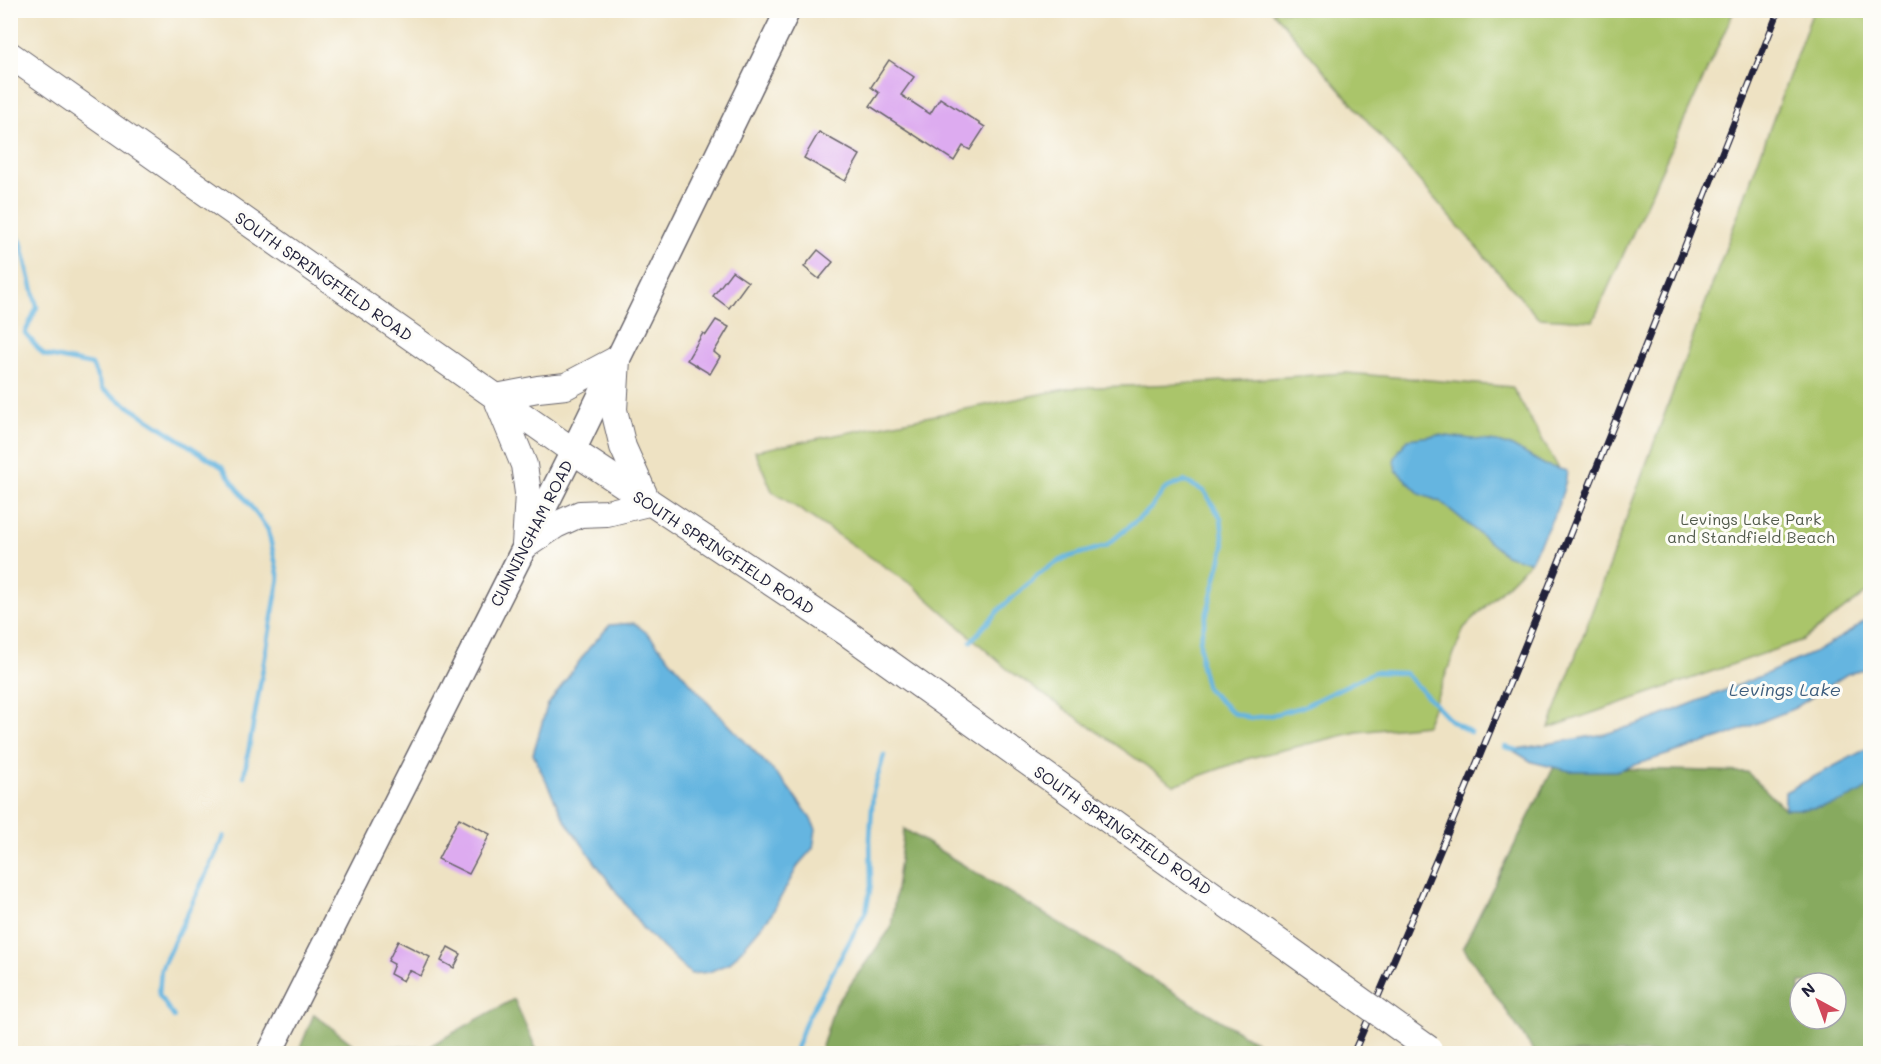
<svg xmlns="http://www.w3.org/2000/svg" width="1881" height="1064" font-family="Mali,sans-serif">
	<style>
		.green { fill: #aac56b; stroke: #667453; stroke-width: 1.5 }
		.forest { fill: #87aa5f; stroke: #54664d; stroke-width: 1.5; fill-rule: evenodd }
		.water { fill: #65b5e0; stroke: #446c8e; stroke-width: 1.5 }
		.lines { fill: none; stroke-linecap: round; stroke-linejoin: round }
		.stream { stroke: #65b5e0; stroke-width: 4.5 }
		.building { fill: #ddabf0 }
		.secondary-casing { stroke: #69656b; stroke-width: 27 }
		.primary-casing { stroke: #69656b; stroke-width: 28 }
		.secondary { stroke: #fff; stroke-width: 24 }
		.primary { stroke: #fff; stroke-width: 26 }
		.rail-casing { stroke: #22223b; stroke-width: 7 }
		.rail { stroke: #fdfcf7; stroke-width: 4.5; stroke-dasharray: 14; stroke-linecap: butt }
		.primary-bridge-casing { stroke: #69656b; stroke-width: 28; stroke-linecap: butt }
		.primary-bridge { stroke: #fff; stroke-width: 26 }
		.labels { text-anchor: middle; dominant-baseline: central; stroke-width: 6; stroke-linejoin: round; paint-order: stroke }
		.street-label { font-size: 16px; fill: #22223b; stroke: #fdfcf7 }
		.park-label { font-size: 16px; fill: #525b4c; stroke: #fdfcf7 }
		.water-label { font-size: 18px; font-style: italic; fill: #3d5d7d; stroke: #fdfcf7 }
	</style>
	<rect width="100%" height="100%" fill="#fdfcf7"/>
	<filter id="ink" filterUnits="userSpaceOnUse"><feTurbulence type="fractalNoise" baseFrequency=".0167" numOctaves="2"/><feDisplacementMap in="SourceGraphic" scale="12" xChannelSelector="R" yChannelSelector="G"/><feConvolveMatrix kernelMatrix="1 2 1 2 8 2 1 2 1" color-interpolation-filters="sRGB"/></filter>
	<filter id="wash" filterUnits="userSpaceOnUse"><feTurbulence type="fractalNoise" baseFrequency=".008" numOctaves="4" result="noise"/><feDisplacementMap in="SourceGraphic" scale="24" xChannelSelector="R" yChannelSelector="G"/><feGaussianBlur stdDeviation="1.35" result="paint"/><feColorMatrix in="noise" values="0 0 0 0 0 0 0 0 0 0 0 0 0 0 0 0 0 1.4 0 .05"/><feComposite in="paint" operator="in"/></filter>
	<g filter="url(#wash)">
		<rect width="100%" height="100%" fill="#eee2c3"/>
		<g class="green">
			<polygon points="1272,11 1734,11 1593,321 1538,318"/>
			<polygon points="1813,11 1870,11 1870,590 1803,640 1549,728"/>
			<polygon points="1346,373 1512,387 1566,481 1530,562 1464,628 1426,725 1357,732 1250,758 1174,785 1007,669 915,587 772,491 755,451 1071,388 1178,384"/>
		</g>
		<g class="forest">
			<path d="M 1554,767 L 1747,772 L 1785,809 L 1870,785 L 1870,1053 L 1535,1053 L 1463,947 ZM 1800,983 L 1836,983 L 1836,1019 L 1800,1019 Z"/>
			<polygon points="904,829 1274,1053 820,1053 834,1007 891,928"/>
			<polygon points="514,999 538,1053 298,1053 314,1014 355,1046 428,1047"/>
		</g>
		<g class="water">
			<path d="M 1438,435 L 1497,442 L 1514,447 L 1545,465 L 1567,471 C 1564,503 1544,534 1530,562 L 1505,555 L 1441,502 L 1420,494 L 1396,470 L 1394,461 L 1396,455 L 1408,439 Z"/>
			<polygon points="1870,616 1870,666 1864,670 1847,674 1795,708 1723,737 1616,771 1570,771 1532,762 1512,750 1605,734 1648,721 1766,674 1815,652 1853,630"/>
			<polygon points="634,623 647,633 707,702 783,781 808,814 816,829 813,848 799,864 771,915 730,963 709,972 691,974 643,929 564,819 533,754 547,706 589,648 610,625"/>
			<path d="M 1870,747 L 1870,786 C 1844,805 1817,810 1785,809 L 1785,792 Z"/>
		</g>
		<g class="lines">
			<g class="stream">
				<polyline points="10,226 21,242 37,307 25,333 44,355 92,365 102,389 222,467 268,530 279,578 244,776"/>
				<polyline points="971,641 1003,606 1044,570 1065,558 1106,546 1150,509 1165,489 1184,481 1204,491 1221,518 1224,547 1200,640 1201,665 1207,689 1233,713 1250,718 1268,716 1302,707 1374,672 1405,673 1450,720 1470,732"/>
				<polyline points="1505,747 1517,750"/>
				<polyline points="174,1017 159,995 161,969 224,836"/>
				<polyline points="794,1054 806,1021 866,911 871,885 870,838 873,792 884,755"/>
			</g>
		</g>
		<g id="blocks">
			<g class="building">
				<polygon points="889,60 914,77 901,95 930,114 940,98 985,127 970,150 963,146 954,161 870,106 879,93 871,87"/>
				<polygon points="819,132 860,155 845,181 804,158"/>
				<polygon points="818,250 833,262 819,279 804,267"/>
				<polygon points="732,271 748,282 729,308 713,296"/>
				<polygon points="716,320 729,327 714,352 720,357 710,374 687,360 703,333 706,335"/>
				<polygon points="459,818 490,834 469,874 438,859"/>
				<polygon points="398,941 430,957 421,976 409,970 403,981 390,974 394,964 388,961"/>
				<polygon points="448,947 461,954 454,968 441,961"/>
			</g>
		</g>
	</g>
	<g filter="url(#ink)">
		<use href="#blocks" fill-opacity="0" stroke="#69656b" stroke-width="1.5"/>
		<g class="lines">
			<defs>
				<polyline id="secondary" points="269,1054 573,451 788,10"/>
				<g id="primary">
					<polyline points="10,55 573,451 847,633 1328,977"/>
					<polyline points="496,397 524,465 528,493 525,546"/>
					<polyline points="496,397 538,389 566,386 617,359"/>
					<polyline points="525,546 556,525 580,514 607,513 648,503 623,447 614,410 617,359"/>
				</g>
			</defs>
			<use href="#secondary" class="secondary-casing"/>
			<use href="#primary" class="primary-casing"/>
			<use href="#secondary" class="secondary"/>
			<use href="#primary" class="primary"/>
			<defs>
				<path id="rail" d="M 1353,1054 C 1504,710 1639,359 1779,10"/>
			</defs>
			<use href="#rail" class="rail-casing"/>
			<use href="#rail" class="rail"/>
			<defs>
				<polyline id="primary-bridge" points="1328,977 1429,1049"/>
			</defs>
			<use href="#primary-bridge" class="primary-bridge-casing"/>
			<use href="#primary-bridge" class="primary-bridge"/>
		</g>
	</g>
	<g class="labels">
		<g class="street-label">
			<text transform="translate(324 276) rotate(35)">SOUTH SPRINGFIELD ROAD</text>
			<text transform="translate(531 533) rotate(-63)">CUNNINGHAM ROAD</text>
			<text transform="translate(724 552) rotate(33)">SOUTH SPRINGFIELD ROAD</text>
			<text transform="translate(1123 830) rotate(35)">SOUTH SPRINGFIELD ROAD</text>
		</g>
		<g class="park-label">
			<text x="1751" y="518">Levings Lake Park<tspan x="1751" dy="18">and Standfield Beach</tspan></text>
		</g>
		<g class="water-label">
			<text x="1785" y="689">Levings Lake</text>
		</g>
	</g>
	<rect width="1881" height="1064" fill="none" stroke="#fdfcf7" stroke-width="36"/>
	<g transform="translate(1818 1001) rotate(319)"><circle r="28" fill="#fdfcf7" stroke="#a5a5ac" stroke-width="1.5"/>
	<path d="M0-4.5L10 22L0 15L-10 22Z" fill="#d1495b"/>
	<text y="-9" font-size="16" font-weight="bold" text-anchor="middle" fill="#22223b">N</text>
	</g>
</svg>
